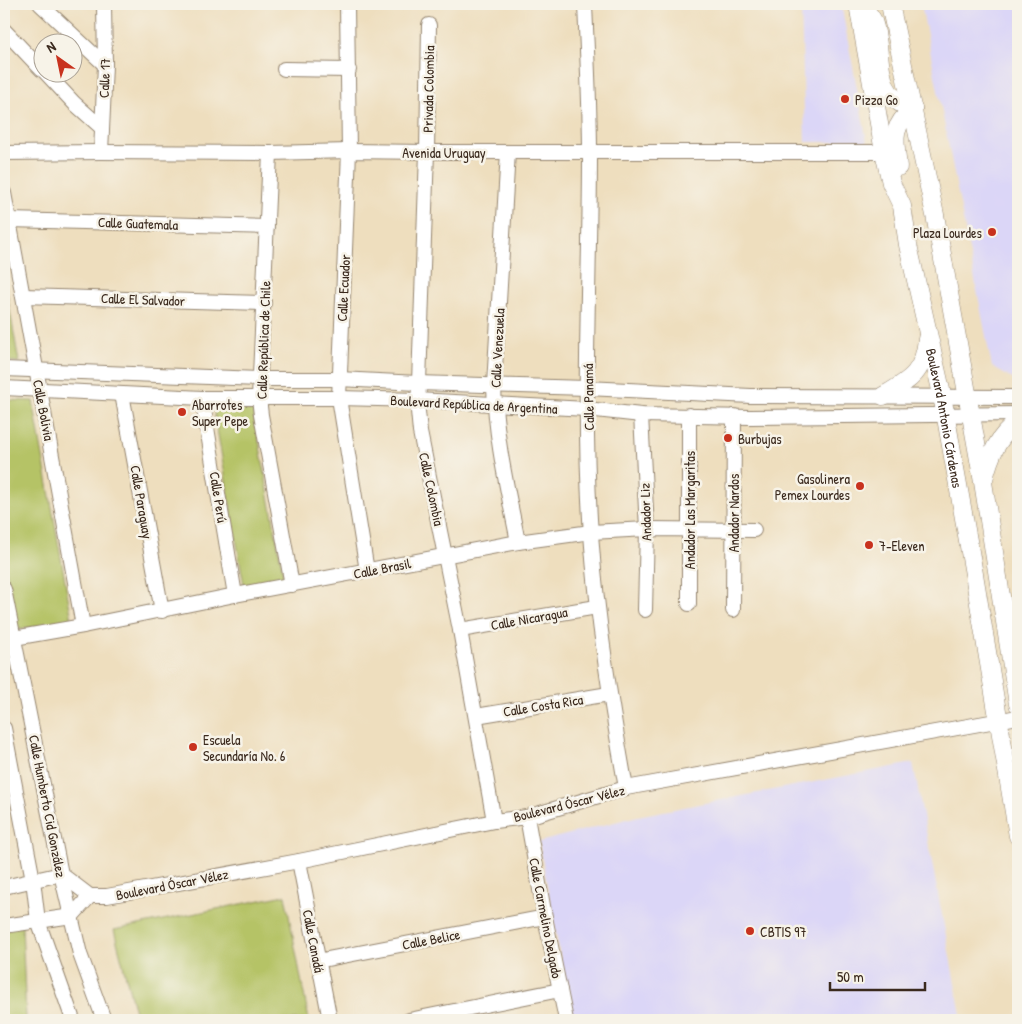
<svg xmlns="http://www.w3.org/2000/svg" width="1022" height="1024" font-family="'Patrick Hand',sans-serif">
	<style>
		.built { fill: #dbd6f7 }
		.green { fill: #b5c366; stroke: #787642 }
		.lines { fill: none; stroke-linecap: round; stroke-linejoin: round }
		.minor-casing { stroke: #94846e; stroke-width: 16 }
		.major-casing { stroke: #94846e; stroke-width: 19 }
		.minor { stroke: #fff; stroke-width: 14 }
		.major { stroke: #fff; stroke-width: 18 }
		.poi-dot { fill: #c8321e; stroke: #f7f3e8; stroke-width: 2 }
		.labels { text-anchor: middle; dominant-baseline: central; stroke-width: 5; stroke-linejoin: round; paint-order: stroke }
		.street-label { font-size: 14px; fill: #3b2a1e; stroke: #f7f3e8 }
		.poi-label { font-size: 14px; fill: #3b2a1e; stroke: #f7f3e8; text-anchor: start }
	</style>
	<rect width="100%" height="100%" fill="#f7f3e8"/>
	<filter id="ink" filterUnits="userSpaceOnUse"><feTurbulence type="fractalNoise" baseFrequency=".02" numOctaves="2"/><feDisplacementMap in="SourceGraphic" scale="10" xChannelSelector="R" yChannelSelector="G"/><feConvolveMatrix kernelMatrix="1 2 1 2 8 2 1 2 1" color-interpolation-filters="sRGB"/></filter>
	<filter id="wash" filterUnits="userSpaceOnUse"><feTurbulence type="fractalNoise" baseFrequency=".0096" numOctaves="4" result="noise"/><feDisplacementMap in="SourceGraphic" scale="20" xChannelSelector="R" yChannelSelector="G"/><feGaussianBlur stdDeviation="1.12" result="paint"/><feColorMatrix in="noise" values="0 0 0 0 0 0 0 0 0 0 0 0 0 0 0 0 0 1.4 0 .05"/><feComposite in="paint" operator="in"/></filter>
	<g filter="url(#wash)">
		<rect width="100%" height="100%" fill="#eedebe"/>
		<g class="built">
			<polygon points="801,4 841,4 867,142 805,142"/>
			<polygon points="921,4 1018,4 1018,382 992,367"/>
			<polygon points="913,763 962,1020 572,1020 539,842 638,816"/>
		</g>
		<g class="green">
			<polygon points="4,277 19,362 4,361"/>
			<polygon points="4,400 33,401 72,620 17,630 4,559"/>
			<polygon points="213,406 253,408 284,579 244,585"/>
			<polygon points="285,895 309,1020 137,1020 114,930"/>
			<polygon points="22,925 26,1019 4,1020 4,929"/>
		</g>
	</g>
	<g filter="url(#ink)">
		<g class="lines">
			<defs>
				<g id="minor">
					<polyline points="40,4 105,65"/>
					<polyline points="347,4 349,151 339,398 367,571"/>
					<path d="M 585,4 C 587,54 590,104 590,154 C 590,280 582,407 591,534 C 597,619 611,704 626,788"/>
					<polyline points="429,25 427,152 418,411 420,432 460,630 494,821"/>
					<polyline points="4,30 42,70"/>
					<polyline points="284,69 349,70"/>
					<polyline points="45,72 74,103 102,128"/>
					<polyline points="101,152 105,65 104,4"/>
					<path d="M 508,152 L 494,385 C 495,438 508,491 518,542"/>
					<polyline points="4,153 101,152 270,153 349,151 427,152 884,152"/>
					<polyline points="270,153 259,398 261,415 292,585"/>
					<polyline points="4,193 83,626"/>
					<polyline points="9,220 267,227"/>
					<polyline points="23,296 264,303"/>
					<polyline points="4,369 259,379 339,379 418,383 587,388 751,396 1018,397"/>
					<polyline points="4,388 202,398 339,398 417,400 587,409 641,415 751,417 1018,414"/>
					<polyline points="122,394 162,611"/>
					<polyline points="202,398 235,595"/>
					<polyline points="641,415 647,529 645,610"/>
					<polyline points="689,415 689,604"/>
					<polyline points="4,589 61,874 80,954 104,1020"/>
					<polyline points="733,610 734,416"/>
					<polyline points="460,630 597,607"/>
					<polyline points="14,638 83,626 235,595 518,542 591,532 647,529 754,530"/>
					<polyline points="476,716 609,694"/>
					<polyline points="4,728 33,880 38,921 73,1020"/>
					<polyline points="527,817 545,917 566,1020"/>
					<polyline points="299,861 330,1020"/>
					<polyline points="4,887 61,874 90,896 107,896 299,861 494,821 527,817 626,788 1018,717"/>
					<polyline points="4,926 72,916 90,896"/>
					<polyline points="317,961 545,917"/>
					<polyline points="409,1020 560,990"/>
				</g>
				<g id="major">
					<path id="s1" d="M 858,4 L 884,152 L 891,183 L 902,206 L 908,245 L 941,390 L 974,574 L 1018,836"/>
					<polyline points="890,4 935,215 983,482 1018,704"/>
					<path d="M 864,8 C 867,12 871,17 873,21 C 885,55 870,95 913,109"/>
					<path d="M 898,167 C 895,141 890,127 913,109"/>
					<path d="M 883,396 C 910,380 924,373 927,339"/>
					<path d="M 984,479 C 990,455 998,436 1018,422"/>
				</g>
			</defs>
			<use href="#minor" class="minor-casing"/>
			<use href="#major" class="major-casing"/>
			<use href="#minor" class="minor"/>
			<use href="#major" class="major"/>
		</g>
	</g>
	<g class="poi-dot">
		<circle cx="845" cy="99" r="5"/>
		<circle cx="992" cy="232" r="5"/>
		<circle cx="182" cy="412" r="5"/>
		<circle cx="728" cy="438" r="5"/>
		<circle cx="860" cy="486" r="5"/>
		<circle cx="869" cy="545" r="5"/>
		<circle cx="193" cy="747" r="5"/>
		<circle cx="750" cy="931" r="5"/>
	</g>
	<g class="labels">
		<g class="street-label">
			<text transform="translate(104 78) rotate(-88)">Calle 17</text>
			<text transform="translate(428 89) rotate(-89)">Privada Colombia</text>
			<text x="444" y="152">Avenida Uruguay</text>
			<text transform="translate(138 223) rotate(2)">Calle Guatemala</text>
			<text transform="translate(343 288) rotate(-87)">Calle Ecuador</text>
			<text transform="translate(143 299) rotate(2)">Calle El Salvador</text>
			<text transform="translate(263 340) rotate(-88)">Calle República de Chile</text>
			<text transform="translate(497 348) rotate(-87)">Calle Venezuela</text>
			<text transform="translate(588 397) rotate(-91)">Calle Panamá</text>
			<text transform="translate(474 404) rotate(3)">Boulevard República de Argentina</text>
			<text transform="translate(44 410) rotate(79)">Calle Bolivia</text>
			<text stroke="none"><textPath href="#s1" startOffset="424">Boulevard Antonio Cárdenas</textPath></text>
			<text transform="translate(432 489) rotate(78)">Calle Colombia</text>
			<text transform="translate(219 497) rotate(81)">Calle Perú</text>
			<text transform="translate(142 502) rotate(80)">Calle Paraguay</text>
			<text transform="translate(689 510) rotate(-90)">Andador Las Margaritas</text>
			<text transform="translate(645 512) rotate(-92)">Andador Liz</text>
			<text transform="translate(733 513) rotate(-90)">Andador Nardos</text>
			<text transform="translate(382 568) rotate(-11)">Calle Brasil</text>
			<text transform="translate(529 618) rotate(-10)">Calle Nicaragua</text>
			<text transform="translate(543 705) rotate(-9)">Calle Costa Rica</text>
			<text transform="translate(569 803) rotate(-14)">Boulevard Óscar Vélez</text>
			<text transform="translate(48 806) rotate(79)">Calle Humberto Cid González</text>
			<text transform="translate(172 884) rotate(-11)">Boulevard Óscar Vélez</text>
			<text transform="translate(546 918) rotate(79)">Calle Carmelino Delgado</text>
			<text transform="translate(431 939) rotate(-11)">Calle Belice</text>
			<text transform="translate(314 941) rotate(79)">Calle Canadá</text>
		</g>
		<g class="poi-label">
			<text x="855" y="99">Pizza Go</text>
			<text x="982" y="232" text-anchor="end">Plaza Lourdes</text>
			<text x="192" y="404">Abarrotes<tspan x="192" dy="16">Super Pepe</tspan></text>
			<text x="738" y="438">Burbujas</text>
			<text x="850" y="478" text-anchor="end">Gasolinera<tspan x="850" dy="16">Pemex Lourdes</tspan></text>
			<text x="879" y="545">7-Eleven</text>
			<text x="203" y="739">Escuela<tspan x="203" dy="16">Secundaría No. 6</tspan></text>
			<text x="760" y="931">CBTIS 97</text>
		</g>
	</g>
	<rect width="1022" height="1024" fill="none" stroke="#f7f3e8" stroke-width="20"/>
	<g transform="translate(58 58) rotate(327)"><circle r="24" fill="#f7f3e8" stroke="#aca397"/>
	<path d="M0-4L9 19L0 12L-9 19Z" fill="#c8321e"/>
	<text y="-8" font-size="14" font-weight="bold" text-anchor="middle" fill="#3b2a1e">N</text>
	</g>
	<path d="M830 982v8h95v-8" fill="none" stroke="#3b2a1e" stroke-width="2.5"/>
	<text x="837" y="982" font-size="15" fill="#3b2a1e" stroke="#f7f3e8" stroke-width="4" paint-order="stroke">50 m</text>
</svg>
